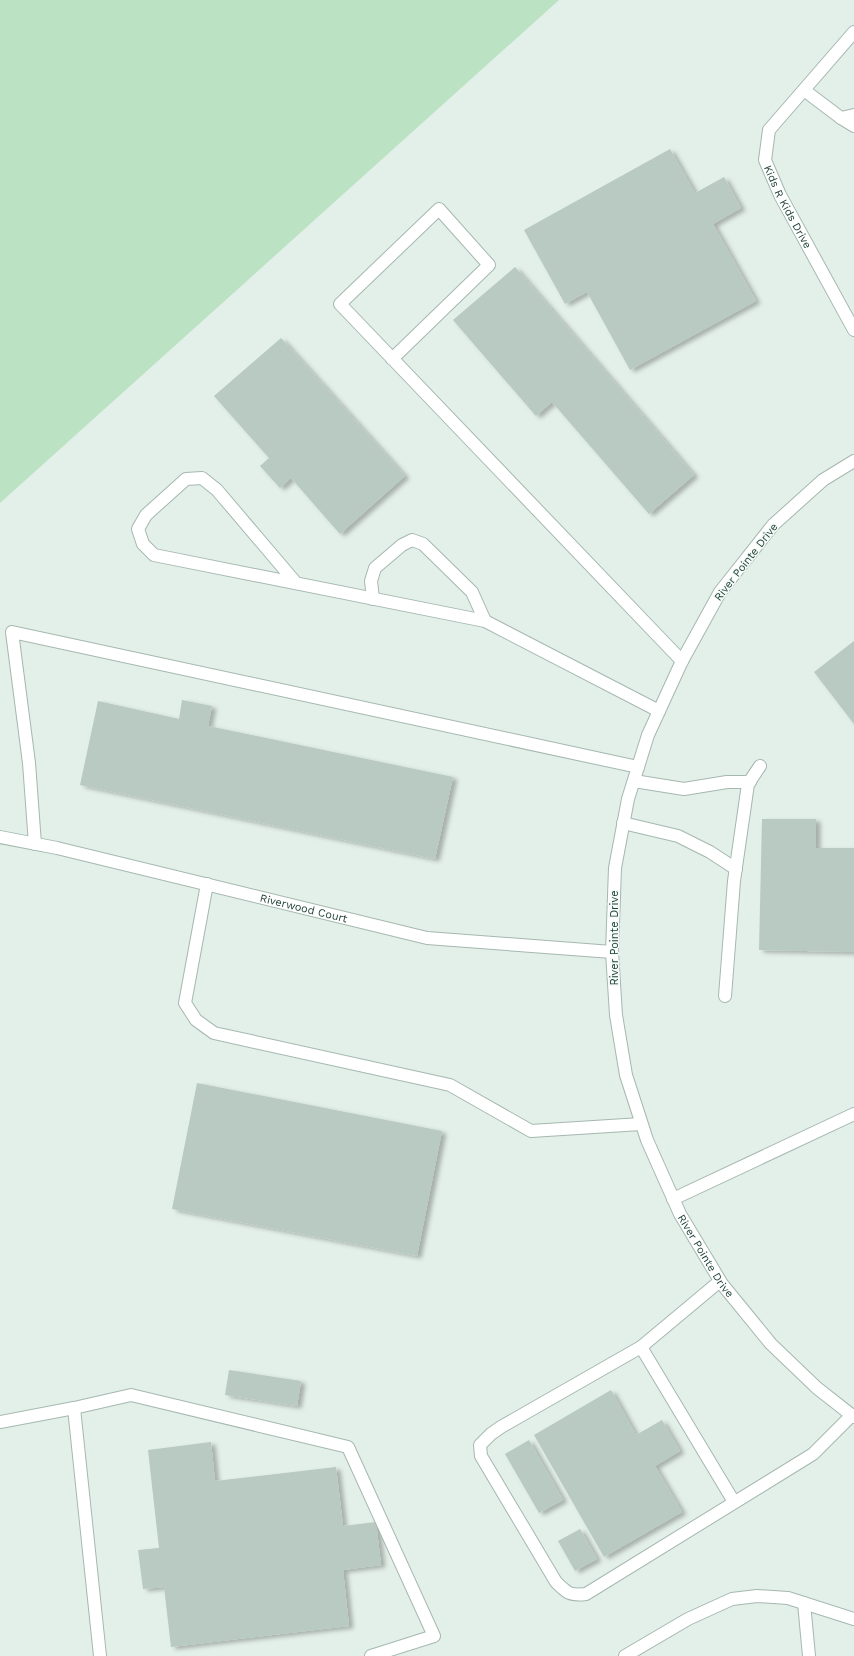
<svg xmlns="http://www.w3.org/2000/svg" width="854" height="1656" font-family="'Work Sans',sans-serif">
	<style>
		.green { fill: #bae2c3 }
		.building { fill: #b8cac2; filter: url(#shadow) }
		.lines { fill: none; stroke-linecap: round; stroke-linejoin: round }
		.minor-casing { stroke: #a5b8b0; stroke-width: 14 }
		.minor { stroke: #fff; stroke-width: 12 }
		.labels { text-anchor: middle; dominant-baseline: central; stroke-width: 3; stroke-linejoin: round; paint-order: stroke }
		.street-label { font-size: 11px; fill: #204238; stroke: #f4faf7 }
	</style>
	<defs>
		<filter id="shadow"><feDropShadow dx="4.5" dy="2.5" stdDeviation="2" flood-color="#0004"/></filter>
	</defs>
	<rect width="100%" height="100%" fill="#e3efe9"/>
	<polygon class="green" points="0,0 559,0 0,503"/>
	<g class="building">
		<polygon points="670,149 695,193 724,177 741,208 713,224 756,301 630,370 587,292 565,304 524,230"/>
		<polygon points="515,267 694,475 649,514 552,402 536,416 453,320"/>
		<polygon points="281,338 405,476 340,534 291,478 280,488 260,466 269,458 214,396"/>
		<polygon points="854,641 854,724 814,672"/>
		<polygon points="182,700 212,706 208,726 453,777 435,859 80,785 98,701 179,719"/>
		<polygon points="762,819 816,819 816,848 854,848 854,952 759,950"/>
		<polygon points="197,1083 442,1131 417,1256 172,1209"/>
		<polygon points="229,1370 301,1381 297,1406 225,1395"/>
		<polygon points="611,1390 636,1435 662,1420 680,1451 655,1466 682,1512 604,1557 534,1435"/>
		<polygon points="529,1440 563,1500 539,1513 505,1454"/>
		<polygon points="211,1442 215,1481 336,1467 343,1526 376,1522 381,1565 343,1570 349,1626 171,1647 164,1587 143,1589 138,1550 159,1548 148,1450"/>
		<polygon points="580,1529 597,1559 575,1571 558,1541"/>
	</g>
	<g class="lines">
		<defs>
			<g id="minor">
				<path id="s1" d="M 854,32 L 769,130 L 765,160 L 780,195 L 854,330"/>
				<polyline points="804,90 841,118 854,115"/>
				<polyline points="841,118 854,126"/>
				<polyline points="392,359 489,265 439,209 340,304 682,661"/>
				<path id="s2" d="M 854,461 L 823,480 L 773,525 L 720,592 L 682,661 L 648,735 L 628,799 L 615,868 L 612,952 L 616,1015 L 626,1075 L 647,1140 L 680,1214 L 722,1284 L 771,1344 L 817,1388 L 854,1417"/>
				<polyline points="296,583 217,490 202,478 186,479 146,515 138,529 143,544 154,555 485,621 659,711"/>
				<polyline points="373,599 371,581 375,568 402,545 412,540 423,544 472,592 485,621"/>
				<polyline points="634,781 684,789 727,782 750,782"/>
				<polyline points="623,823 678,836 710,852 736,869"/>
				<path id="s3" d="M 0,837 L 57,848 L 427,938 L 612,952"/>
				<polyline points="35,844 29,763 12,632 638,767"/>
				<polyline points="207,884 185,1003 196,1020 214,1033 450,1085 531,1131 641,1124"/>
				<polyline points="725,996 734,881 748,784 760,766"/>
				<polyline points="673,1199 854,1114"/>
				<path d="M 720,1281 L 641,1347 L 501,1427 L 491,1434 L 480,1445 L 481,1456 L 556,1582 C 567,1593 570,1596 586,1594 L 813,1454 L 852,1415"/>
				<polyline points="641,1347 734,1502"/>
				<polyline points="74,1408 100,1656"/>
				<polyline points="0,1422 74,1408 131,1395 348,1447 434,1636 371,1656"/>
				<polyline points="804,1603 809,1656"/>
				<polyline points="625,1656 688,1619 732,1599 757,1596 788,1598 854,1619"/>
			</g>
		</defs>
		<use href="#minor" class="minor-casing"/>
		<use href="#minor" class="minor"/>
	</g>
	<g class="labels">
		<g class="street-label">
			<text stroke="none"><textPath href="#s1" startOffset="212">Kids R Kids Drive</textPath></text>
			<text transform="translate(746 562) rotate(-52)">River Pointe Drive</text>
			<text stroke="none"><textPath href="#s3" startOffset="312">Riverwood Court</textPath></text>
			<text transform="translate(614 938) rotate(-90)">River Pointe Drive</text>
			<text stroke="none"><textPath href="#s2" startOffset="893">River Pointe Drive</textPath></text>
		</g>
	</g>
</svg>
